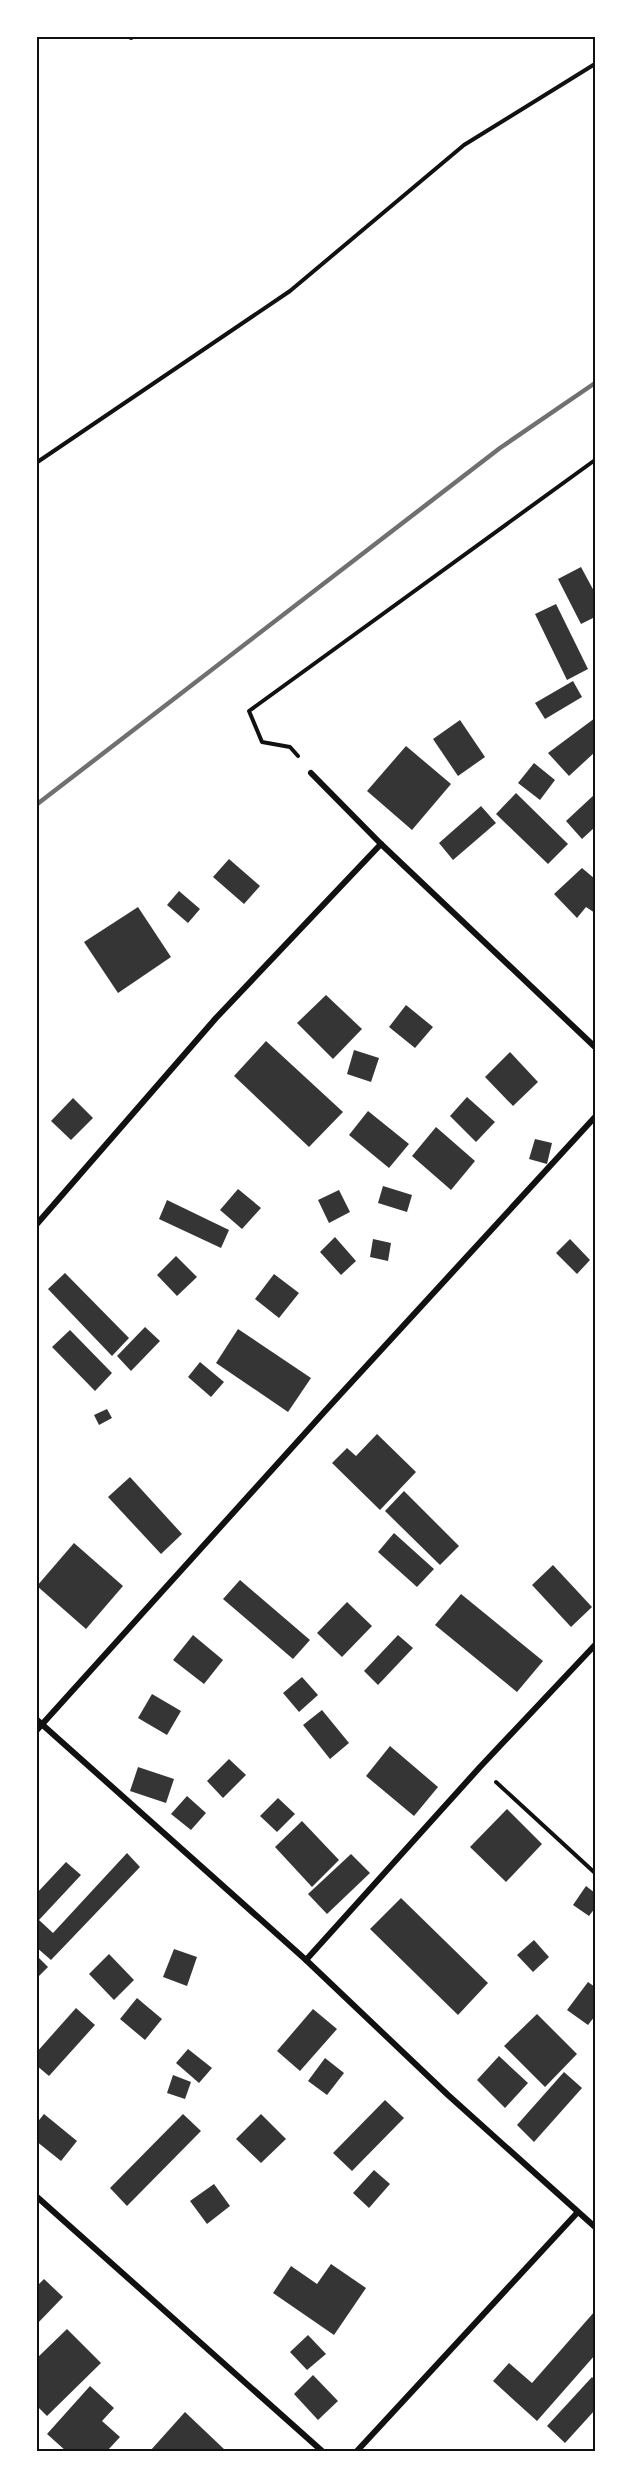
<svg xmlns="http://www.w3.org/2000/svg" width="631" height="2487" font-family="Figtree,sans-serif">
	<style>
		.building { fill: #353535 }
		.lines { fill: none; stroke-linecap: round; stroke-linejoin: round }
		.path { stroke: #111; stroke-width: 4 }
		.minor { stroke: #111; stroke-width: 6 }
		.rail { stroke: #707070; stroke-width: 4.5 }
		.neatline { fill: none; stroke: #111; stroke-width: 2 }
	</style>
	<rect width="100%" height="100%" fill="#fff"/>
	<g class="building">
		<polygon points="581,567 595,593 595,617 581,624 558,579"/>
		<polygon points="556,604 588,669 567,680 535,614"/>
		<polygon points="573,681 582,697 545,719 535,703"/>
		<polygon points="595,718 595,752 569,776 548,753"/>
		<polygon points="460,720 485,757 458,776 433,739"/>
		<polygon points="406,746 451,784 412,830 367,791"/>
		<polygon points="534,763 555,780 540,800 518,783"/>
		<polygon points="516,793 568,844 548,864 496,814"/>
		<polygon points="595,794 595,827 582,839 566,821"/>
		<polygon points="481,806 496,823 453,860 439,843"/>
		<polygon points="229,859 260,886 244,904 213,877"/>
		<polygon points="582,868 595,879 595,913 586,907 577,918 554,894"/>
		<polygon points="179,891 200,909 188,923 167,905"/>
		<polygon points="138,907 171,957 118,993 84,942"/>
		<polygon points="326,995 362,1029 333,1059 297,1023"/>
		<polygon points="406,1005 433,1027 415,1048 389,1027"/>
		<polygon points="266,1041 343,1112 309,1147 234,1076"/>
		<polygon points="354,1050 379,1058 371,1082 347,1074"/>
		<polygon points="510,1052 538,1082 513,1106 485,1077"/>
		<polygon points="467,1097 495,1122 476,1142 450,1116"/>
		<polygon points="73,1098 93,1118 71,1140 51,1121"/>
		<polygon points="368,1111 409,1144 389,1168 349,1135"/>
		<polygon points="436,1127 475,1161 451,1190 412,1156"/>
		<polygon points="535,1139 552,1143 547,1164 529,1159"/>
		<polygon points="383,1186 412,1195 407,1212 378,1203"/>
		<polygon points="238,1189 261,1208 242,1229 220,1210"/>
		<polygon points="339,1190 350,1212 329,1223 318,1200"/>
		<polygon points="167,1200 229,1230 221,1248 159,1219"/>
		<polygon points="335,1237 356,1261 341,1275 320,1252"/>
		<polygon points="373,1239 391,1243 388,1261 370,1257"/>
		<polygon points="570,1239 590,1260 577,1274 556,1253"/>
		<polygon points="176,1256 197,1277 177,1296 157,1275"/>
		<polygon points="65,1273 129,1338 112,1356 48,1289"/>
		<polygon points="274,1274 299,1293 279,1318 255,1299"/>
		<polygon points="145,1327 160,1341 131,1371 117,1356"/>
		<polygon points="238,1329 311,1378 288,1412 216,1363"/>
		<polygon points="70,1330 112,1373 95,1391 52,1347"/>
		<polygon points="200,1362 224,1382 211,1397 188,1377"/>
		<polygon points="107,1409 112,1418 99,1425 94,1415"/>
		<polygon points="377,1434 416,1472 380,1510 332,1463 347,1448 356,1456"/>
		<polygon points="130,1477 182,1534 161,1554 108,1497"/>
		<polygon points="404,1491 459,1546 440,1565 385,1511"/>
		<polygon points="394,1533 434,1569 417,1587 378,1552"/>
		<polygon points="74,1543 123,1586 86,1629 37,1586"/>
		<polygon points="553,1565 592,1607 571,1627 532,1585"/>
		<polygon points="240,1580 310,1640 293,1659 223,1599"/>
		<polygon points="461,1594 543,1661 517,1692 435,1625"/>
		<polygon points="347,1602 372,1626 342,1657 317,1633"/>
		<polygon points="193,1635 223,1660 204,1684 173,1660"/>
		<polygon points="398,1635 413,1648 378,1685 364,1671"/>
		<polygon points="302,1677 318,1695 299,1712 283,1693"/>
		<polygon points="152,1694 181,1711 167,1735 138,1718"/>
		<polygon points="322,1710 349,1743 330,1759 303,1725"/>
		<polygon points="390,1746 438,1787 414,1816 366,1776"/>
		<polygon points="229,1759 246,1775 223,1798 207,1781"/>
		<polygon points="138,1767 174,1779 166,1803 130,1791"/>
		<polygon points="187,1796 206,1813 191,1830 171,1814"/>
		<polygon points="278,1798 295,1814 277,1832 260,1816"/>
		<polygon points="507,1809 542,1844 506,1882 470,1847"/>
		<polygon points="302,1821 339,1860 312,1887 275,1847"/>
		<polygon points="127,1853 140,1867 51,1960 36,1947 36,1894 66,1862 81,1875 39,1920 53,1933"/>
		<polygon points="351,1854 370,1873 327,1914 308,1894"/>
		<polygon points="586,1886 595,1893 595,1908 589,1916 573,1905"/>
		<polygon points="401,1898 488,1983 458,2015 370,1929"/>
		<polygon points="534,1940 549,1957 533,1972 517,1955"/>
		<polygon points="174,1949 197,1957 187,1986 163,1977"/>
		<polygon points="109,1954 134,1980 114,2000 89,1974"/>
		<polygon points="36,1955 48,1967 36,1979"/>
		<polygon points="588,1982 595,1987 595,2016 588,2025 567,2010"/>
		<polygon points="137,1998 162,2019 145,2040 120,2019"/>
		<polygon points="76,2008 95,2025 49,2076 36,2065 36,2053"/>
		<polygon points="313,2009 337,2029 300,2071 277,2051"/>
		<polygon points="537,2014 577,2054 545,2087 504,2046"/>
		<polygon points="188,2049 212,2068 199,2083 176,2063"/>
		<polygon points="499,2056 528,2083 505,2108 477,2080"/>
		<polygon points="325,2058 344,2073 327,2095 308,2081"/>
		<polygon points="564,2072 582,2088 534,2142 517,2125"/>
		<polygon points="173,2075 191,2082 185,2099 167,2093"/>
		<polygon points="385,2100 404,2118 352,2171 333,2153"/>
		<polygon points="44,2114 77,2141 61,2161 36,2141 36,2124"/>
		<polygon points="183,2114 201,2131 127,2206 110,2188"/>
		<polygon points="261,2114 286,2139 261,2163 236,2139"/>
		<polygon points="374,2170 390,2184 369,2208 353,2193"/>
		<polygon points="214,2184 230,2206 207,2224 190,2201"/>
		<polygon points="331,2264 366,2288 334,2335 273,2293 291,2266 317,2284"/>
		<polygon points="44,2279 63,2297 36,2325 36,2287"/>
		<polygon points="595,2311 595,2355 537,2421 493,2381 509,2363 532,2383"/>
		<polygon points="67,2329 101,2363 47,2416 36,2405 36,2359"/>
		<polygon points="308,2335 326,2354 307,2370 290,2352"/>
		<polygon points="313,2375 338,2401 318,2420 294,2394"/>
		<polygon points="592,2377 595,2380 595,2410 565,2443 547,2426"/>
		<polygon points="90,2386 114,2408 102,2421 120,2437 107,2451 66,2451 47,2434"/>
		<polygon points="185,2412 225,2450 224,2451 150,2451"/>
	</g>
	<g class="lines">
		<g class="path">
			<polyline points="126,36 131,38 134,36"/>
			<polyline points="36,463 290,291 464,145 595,64"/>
			<polyline points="298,756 290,747 262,742 249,711 595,460"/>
			<polyline points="496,1782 595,1873"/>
		</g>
		<g class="minor">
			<polyline points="311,773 381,844 595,1047"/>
			<polyline points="36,1225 216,1018 381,844"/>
			<polyline points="36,1719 306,1960 448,2095 595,2227"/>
			<polyline points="36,1731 326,1410 595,1117"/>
			<polyline points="306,1960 480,1767 595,1645"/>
			<polyline points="36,2196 322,2451"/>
			<polyline points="357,2451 577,2213"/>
		</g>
		<polyline class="rail" points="36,805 500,448 595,383"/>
	</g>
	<rect width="631" height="2487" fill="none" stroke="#ffffff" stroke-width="75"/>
	<rect x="38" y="38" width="556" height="2412" class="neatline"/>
</svg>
